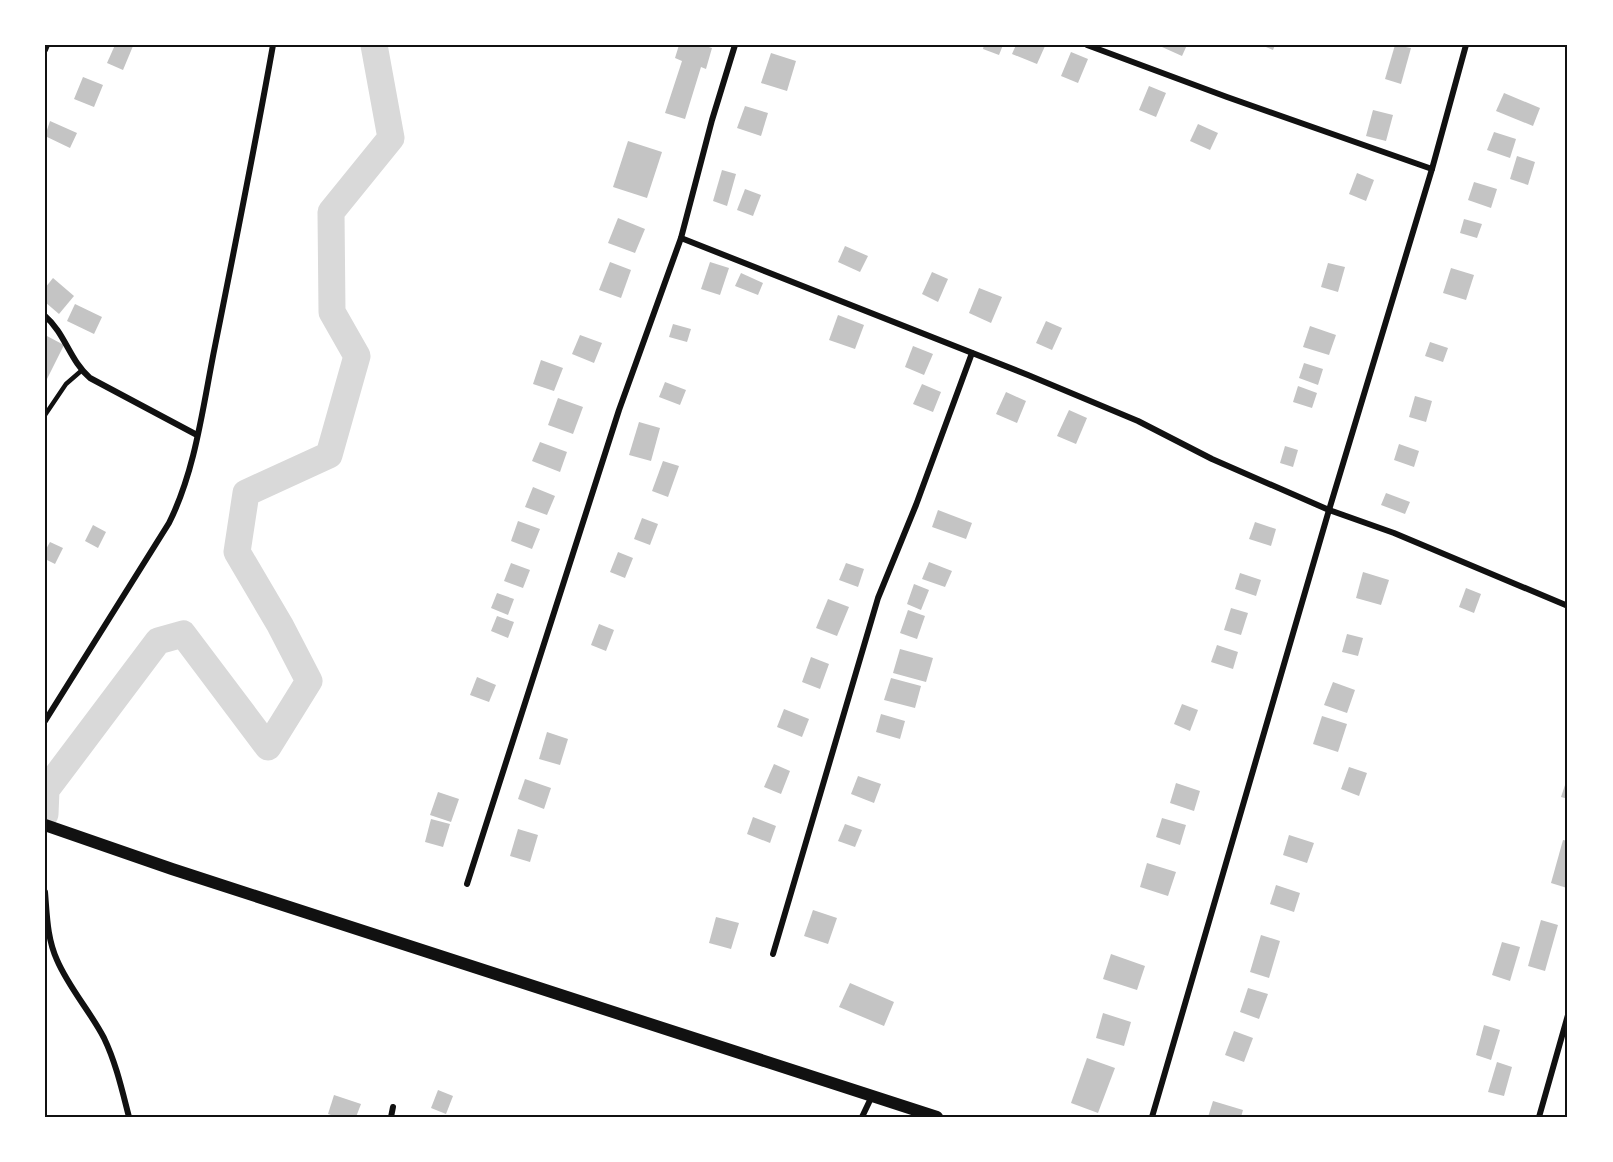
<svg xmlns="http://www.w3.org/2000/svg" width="1613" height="1162" font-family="'PT Sans',sans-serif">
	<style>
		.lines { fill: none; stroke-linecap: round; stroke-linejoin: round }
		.river { stroke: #d9d9d9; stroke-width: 27 }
		.building { fill: #c4c4c4 }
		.service { stroke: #111; stroke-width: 4.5 }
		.minor { stroke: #111; stroke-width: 6 }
		.secondary { stroke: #111; stroke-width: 12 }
		.neatline { fill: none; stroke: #111; stroke-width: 2 }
	</style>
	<rect width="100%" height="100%" fill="#fff"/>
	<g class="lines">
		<polyline class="river" points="45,814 46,790 158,641 183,634 268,747 309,681 280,625 237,552 246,493 329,455 357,356 332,312 331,212 391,138 374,45"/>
	</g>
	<g class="building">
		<polygon points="115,45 133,46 123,70 107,63"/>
		<polygon points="679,45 702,45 712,48 706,69 701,67 685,119 665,113 682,61 675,58"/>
		<polygon points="984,45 1003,45 999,55 983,49"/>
		<polygon points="1016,45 1045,46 1037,64 1012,54"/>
		<polygon points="1163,45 1187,45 1182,56 1162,47"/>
		<polygon points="1261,45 1275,45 1273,50"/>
		<polygon points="1395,45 1411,48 1401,84 1385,79"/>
		<polygon points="1071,52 1088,59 1078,83 1061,76"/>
		<polygon points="771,53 796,61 787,91 761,83"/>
		<polygon points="83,77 103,85 94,107 74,99"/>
		<polygon points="1149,86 1166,93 1156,117 1139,110"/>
		<polygon points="1504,93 1540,108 1533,126 1496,111"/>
		<polygon points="745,106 768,113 761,136 737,128"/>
		<polygon points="1373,110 1393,115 1386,141 1366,136"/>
		<polygon points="50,121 77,133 70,148 45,136"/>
		<polygon points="1198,124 1218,133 1210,150 1190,141"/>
		<polygon points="1494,132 1516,139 1510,158 1487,150"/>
		<polygon points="628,141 662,152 647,198 613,187"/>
		<polygon points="1517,156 1535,162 1528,185 1510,179"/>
		<polygon points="722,170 736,174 727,206 713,201"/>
		<polygon points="1357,173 1374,180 1366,201 1349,194"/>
		<polygon points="1474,182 1497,189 1491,208 1468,200"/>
		<polygon points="745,189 761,195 753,216 737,210"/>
		<polygon points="618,218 645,229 635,253 608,243"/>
		<polygon points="1464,219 1482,224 1477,238 1460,233"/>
		<polygon points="845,246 868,256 860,272 838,262"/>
		<polygon points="610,262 631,270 621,298 599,290"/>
		<polygon points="710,262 729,268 720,295 701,289"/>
		<polygon points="1328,263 1345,267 1338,292 1321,287"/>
		<polygon points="1451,268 1474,275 1466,300 1443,293"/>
		<polygon points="932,272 948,279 938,302 922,294"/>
		<polygon points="741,273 763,283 758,295 735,286"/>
		<polygon points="53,278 74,296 59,314 45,302 45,288"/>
		<polygon points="979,288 1002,297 991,323 969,313"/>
		<polygon points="75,304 102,317 94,334 67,321"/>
		<polygon points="838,315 864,325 855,349 829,340"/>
		<polygon points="1046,321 1062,328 1052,350 1036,343"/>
		<polygon points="673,324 691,329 687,342 669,337"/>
		<polygon points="1310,326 1336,335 1329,355 1303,347"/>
		<polygon points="45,335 64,345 45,383"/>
		<polygon points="580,335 602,343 594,363 572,354"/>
		<polygon points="1430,342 1448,348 1443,362 1425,356"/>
		<polygon points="913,346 933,354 924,375 905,367"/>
		<polygon points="541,360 563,368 554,391 533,384"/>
		<polygon points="1304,363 1323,369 1318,385 1299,378"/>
		<polygon points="665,382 686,390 680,405 659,397"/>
		<polygon points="922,384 941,392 933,412 913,404"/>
		<polygon points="1298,386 1317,393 1312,408 1293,402"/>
		<polygon points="1006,392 1026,401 1017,423 996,414"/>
		<polygon points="1415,396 1432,401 1426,422 1409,417"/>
		<polygon points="558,398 583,407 573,434 548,425"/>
		<polygon points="1069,410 1087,418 1076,444 1057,436"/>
		<polygon points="639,422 660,428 651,461 629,455"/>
		<polygon points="540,442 567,452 560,472 532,461"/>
		<polygon points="1399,444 1419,451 1414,467 1394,460"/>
		<polygon points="1285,446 1298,450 1293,467 1280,463"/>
		<polygon points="663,461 679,466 668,497 652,491"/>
		<polygon points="533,487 555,496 547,515 525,507"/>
		<polygon points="1386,493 1410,502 1405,514 1381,505"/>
		<polygon points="938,510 972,523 966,539 932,527"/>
		<polygon points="642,518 658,524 650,545 634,539"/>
		<polygon points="518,521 540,529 532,549 511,541"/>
		<polygon points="1255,522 1276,529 1271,546 1249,539"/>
		<polygon points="93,525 106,532 98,548 85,541"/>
		<polygon points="50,542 63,548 55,564 45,559 45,551"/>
		<polygon points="618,552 633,558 625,578 610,572"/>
		<polygon points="929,562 952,571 945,587 922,579"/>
		<polygon points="511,563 530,570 523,588 504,581"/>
		<polygon points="846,563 864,569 858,587 839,580"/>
		<polygon points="1363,572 1389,580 1381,605 1356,598"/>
		<polygon points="1240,573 1261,580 1256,596 1235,589"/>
		<polygon points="914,584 929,590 921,610 907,604"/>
		<polygon points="1466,588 1481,594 1474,613 1459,607"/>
		<polygon points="497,593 514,599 508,615 491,608"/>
		<polygon points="828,599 849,607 837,636 816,628"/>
		<polygon points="1231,608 1248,613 1241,635 1224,630"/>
		<polygon points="908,610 925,616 917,639 900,633"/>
		<polygon points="497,616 514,622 508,638 491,631"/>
		<polygon points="599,624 614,630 606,651 591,645"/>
		<polygon points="1347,634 1363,638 1358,656 1342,652"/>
		<polygon points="1217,645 1238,652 1233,669 1211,662"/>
		<polygon points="900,649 933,658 926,682 893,673"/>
		<polygon points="811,657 829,664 820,689 802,682"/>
		<polygon points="477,677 496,685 489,702 470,695"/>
		<polygon points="891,678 921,686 915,708 884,700"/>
		<polygon points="1333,682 1355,690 1347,713 1324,705"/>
		<polygon points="1182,704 1198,710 1190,731 1174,724"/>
		<polygon points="784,709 809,719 802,737 777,727"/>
		<polygon points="881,714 905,721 900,739 876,732"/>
		<polygon points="1322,716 1347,724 1338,752 1313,744"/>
		<polygon points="547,732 568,739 560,765 539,759"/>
		<polygon points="774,764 790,771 781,794 764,787"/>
		<polygon points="1349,767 1367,773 1359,796 1341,789"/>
		<polygon points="858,776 881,784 874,803 851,794"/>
		<polygon points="1568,776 1568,799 1561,797"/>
		<polygon points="525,779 551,788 544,809 518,799"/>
		<polygon points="1176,783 1200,791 1194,811 1170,803"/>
		<polygon points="438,792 459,799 451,822 430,815"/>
		<polygon points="753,817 776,826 770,843 747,834"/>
		<polygon points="1162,818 1186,825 1180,845 1156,837"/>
		<polygon points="431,819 450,824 443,847 425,842"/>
		<polygon points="845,824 862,830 855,847 838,841"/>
		<polygon points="518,829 538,835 530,862 510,856"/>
		<polygon points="1289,835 1314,843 1307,863 1283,855"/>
		<polygon points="1563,840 1568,841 1567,888 1551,883"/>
		<polygon points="1147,863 1176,872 1168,896 1140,887"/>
		<polygon points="1276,885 1300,893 1294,912 1270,904"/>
		<polygon points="813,910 837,918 828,944 804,936"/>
		<polygon points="716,917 739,923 731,949 709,943"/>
		<polygon points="1541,920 1558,925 1545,971 1528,966"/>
		<polygon points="1261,935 1280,941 1269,978 1250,972"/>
		<polygon points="1502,942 1520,947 1510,981 1492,975"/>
		<polygon points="1111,954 1145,966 1137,990 1103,979"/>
		<polygon points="850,983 894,1002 884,1026 839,1007"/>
		<polygon points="1248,988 1268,994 1259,1019 1240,1012"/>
		<polygon points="1103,1013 1131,1022 1124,1046 1096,1038"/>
		<polygon points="1484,1025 1500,1030 1491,1060 1476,1055"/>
		<polygon points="1234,1031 1253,1038 1244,1062 1225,1055"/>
		<polygon points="1087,1058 1115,1068 1098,1113 1071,1103"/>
		<polygon points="1497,1062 1512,1067 1504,1096 1488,1092"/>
		<polygon points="438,1090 453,1096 446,1114 431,1108"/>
		<polygon points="334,1095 361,1104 356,1117 337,1117 328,1114"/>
		<polygon points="1213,1101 1243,1110 1241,1117 1208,1117"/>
	</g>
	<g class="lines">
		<polyline class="service" points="45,415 66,384 81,371"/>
		<g class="minor">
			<polyline points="1087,45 1227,97 1432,169"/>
			<polyline points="45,50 47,45"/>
			<polyline points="681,238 1028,375 1138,421 1212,459 1329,510 1394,533 1568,606"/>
			<path d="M 45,316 C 65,333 70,361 90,378 L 197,435"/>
			<path d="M 45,721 L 169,523 C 196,469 203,405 215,346 C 235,246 255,146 273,45"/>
			<polyline points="467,884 619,410 681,238 712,120 735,45"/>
			<path d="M 45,892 C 47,915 47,938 57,960 C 69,988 90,1011 104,1038 C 116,1063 122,1090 129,1117"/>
			<polyline points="773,954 878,598 916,505 972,353"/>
			<polyline points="391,1117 393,1107"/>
			<polyline points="862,1117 872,1096"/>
			<polyline points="1152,1117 1329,510 1432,169 1466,45"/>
			<polyline points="1539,1117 1568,1015"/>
		</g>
		<polyline class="secondary" points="45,825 172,869 937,1117"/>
	</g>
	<rect width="1613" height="1162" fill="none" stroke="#ffffff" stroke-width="93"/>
	<rect x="46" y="46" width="1520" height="1070" class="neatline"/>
</svg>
